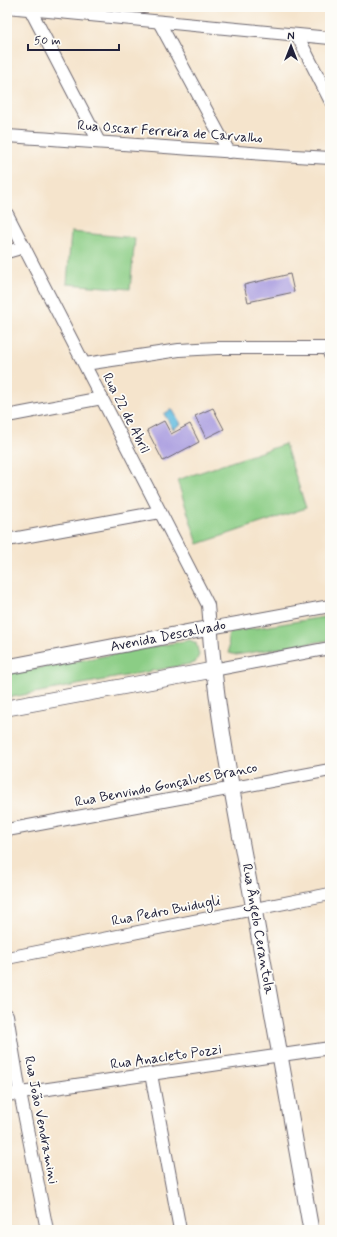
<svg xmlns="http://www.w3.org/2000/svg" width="337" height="1237" font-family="Mynerve,sans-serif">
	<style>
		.green { fill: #8bcd85; stroke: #567860 }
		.water { fill: #61bbdf; stroke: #426e8d }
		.building { fill: #aa9ee0 }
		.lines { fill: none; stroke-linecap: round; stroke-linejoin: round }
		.minor-casing { stroke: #6c666e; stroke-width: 14 }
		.tertiary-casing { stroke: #6c666e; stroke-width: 17 }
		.minor { stroke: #fff; stroke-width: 12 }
		.tertiary { stroke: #fff; stroke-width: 15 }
		.labels { text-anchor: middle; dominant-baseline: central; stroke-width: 3.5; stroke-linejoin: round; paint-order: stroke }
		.street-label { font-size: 14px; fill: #22223b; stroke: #fdfcf7 }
	</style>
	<rect width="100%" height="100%" fill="#fdfcf7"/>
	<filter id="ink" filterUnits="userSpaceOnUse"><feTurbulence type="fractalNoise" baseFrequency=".025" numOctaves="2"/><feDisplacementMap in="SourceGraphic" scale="8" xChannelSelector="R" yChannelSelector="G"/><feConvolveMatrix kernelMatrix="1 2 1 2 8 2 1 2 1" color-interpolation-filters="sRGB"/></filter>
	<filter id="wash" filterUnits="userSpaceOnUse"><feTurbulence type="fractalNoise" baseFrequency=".012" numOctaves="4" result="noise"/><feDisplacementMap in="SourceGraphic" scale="16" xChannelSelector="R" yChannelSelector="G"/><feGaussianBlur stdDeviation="0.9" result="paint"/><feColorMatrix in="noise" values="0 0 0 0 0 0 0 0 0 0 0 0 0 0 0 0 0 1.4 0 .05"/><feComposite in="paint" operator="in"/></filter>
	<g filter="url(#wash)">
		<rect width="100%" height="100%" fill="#f5e4cc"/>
		<g class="green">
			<polygon points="71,232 135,238 130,289 67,284"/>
			<polygon points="285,444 306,508 198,544 177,480"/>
			<polygon points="330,616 330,640 236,655 229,653 228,636 232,632"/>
			<polygon points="190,640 196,643 199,655 195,663 7,698 7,674"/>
		</g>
		<polygon class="water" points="172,409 181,424 173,429 164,414"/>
		<g id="blocks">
			<g class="building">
				<polygon points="290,274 294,292 248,302 244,285"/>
				<polygon points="213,408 224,429 206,438 195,416"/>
				<polygon points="164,421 171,434 190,424 199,442 163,461 147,430"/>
			</g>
		</g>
	</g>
	<g filter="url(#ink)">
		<use href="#blocks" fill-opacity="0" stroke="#6c666e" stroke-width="1"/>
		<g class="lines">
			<defs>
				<g id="minor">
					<polyline points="7,7 330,38"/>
					<polyline points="30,9 99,142"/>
					<polyline points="159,22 229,152"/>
					<polyline points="297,35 330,100"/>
					<path d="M 7,136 C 115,143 222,152 330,158"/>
					<polyline points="7,214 208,605 210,628 330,606"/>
					<polyline points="7,252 24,247"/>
					<polyline points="85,364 179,350 217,348 328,348 330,355"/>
					<polyline points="7,416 102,398"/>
					<polyline points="7,540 160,512"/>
					<polyline points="213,670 330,648"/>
					<polyline points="7,830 330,770"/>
					<polyline points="7,958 330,894"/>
					<polyline points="7,1015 20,1093 47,1230"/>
					<polyline points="151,1074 180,1230"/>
					<polyline points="7,1095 330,1048"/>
				</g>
				<g id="tertiary">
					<path d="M 7,667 L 210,628 C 217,722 237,816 254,909 C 274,1016 293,1123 311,1230"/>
					<polyline points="7,708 213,670"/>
				</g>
			</defs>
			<use href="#minor" class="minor-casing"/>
			<use href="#tertiary" class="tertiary-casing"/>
			<use href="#minor" class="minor"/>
			<use href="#tertiary" class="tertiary"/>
		</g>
	</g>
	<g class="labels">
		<g class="street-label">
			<text transform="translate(170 132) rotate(4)">Rua Oscar Ferreira de Carvalho</text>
			<text transform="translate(126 413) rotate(63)">Rua 22 de Abril</text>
			<text transform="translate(168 636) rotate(-11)">Avenida Descalvado</text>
			<text transform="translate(166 785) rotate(-11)">Rua Benvindo Gonçalves Branco</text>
			<text transform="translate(166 911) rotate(-11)">Rua Pedro Buidugli</text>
			<text transform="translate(258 929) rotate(80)">Rua Ângelo Cerantola</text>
			<text transform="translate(166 1057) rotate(-8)">Rua Anacleto Pozzi</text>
			<text transform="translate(41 1120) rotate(79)">Rua João Vendramini</text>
		</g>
	</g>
	<rect width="337" height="1237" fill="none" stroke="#fdfcf7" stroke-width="24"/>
	<g transform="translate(291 46)" stroke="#fdfcf7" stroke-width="3" paint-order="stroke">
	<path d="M0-3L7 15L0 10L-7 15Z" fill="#22223b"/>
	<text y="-6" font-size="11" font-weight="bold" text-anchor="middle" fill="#22223b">N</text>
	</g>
	<path d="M28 44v6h91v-6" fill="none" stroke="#22223b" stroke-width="2"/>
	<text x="34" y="44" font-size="12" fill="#22223b" stroke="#fdfcf7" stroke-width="3" paint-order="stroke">50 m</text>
</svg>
